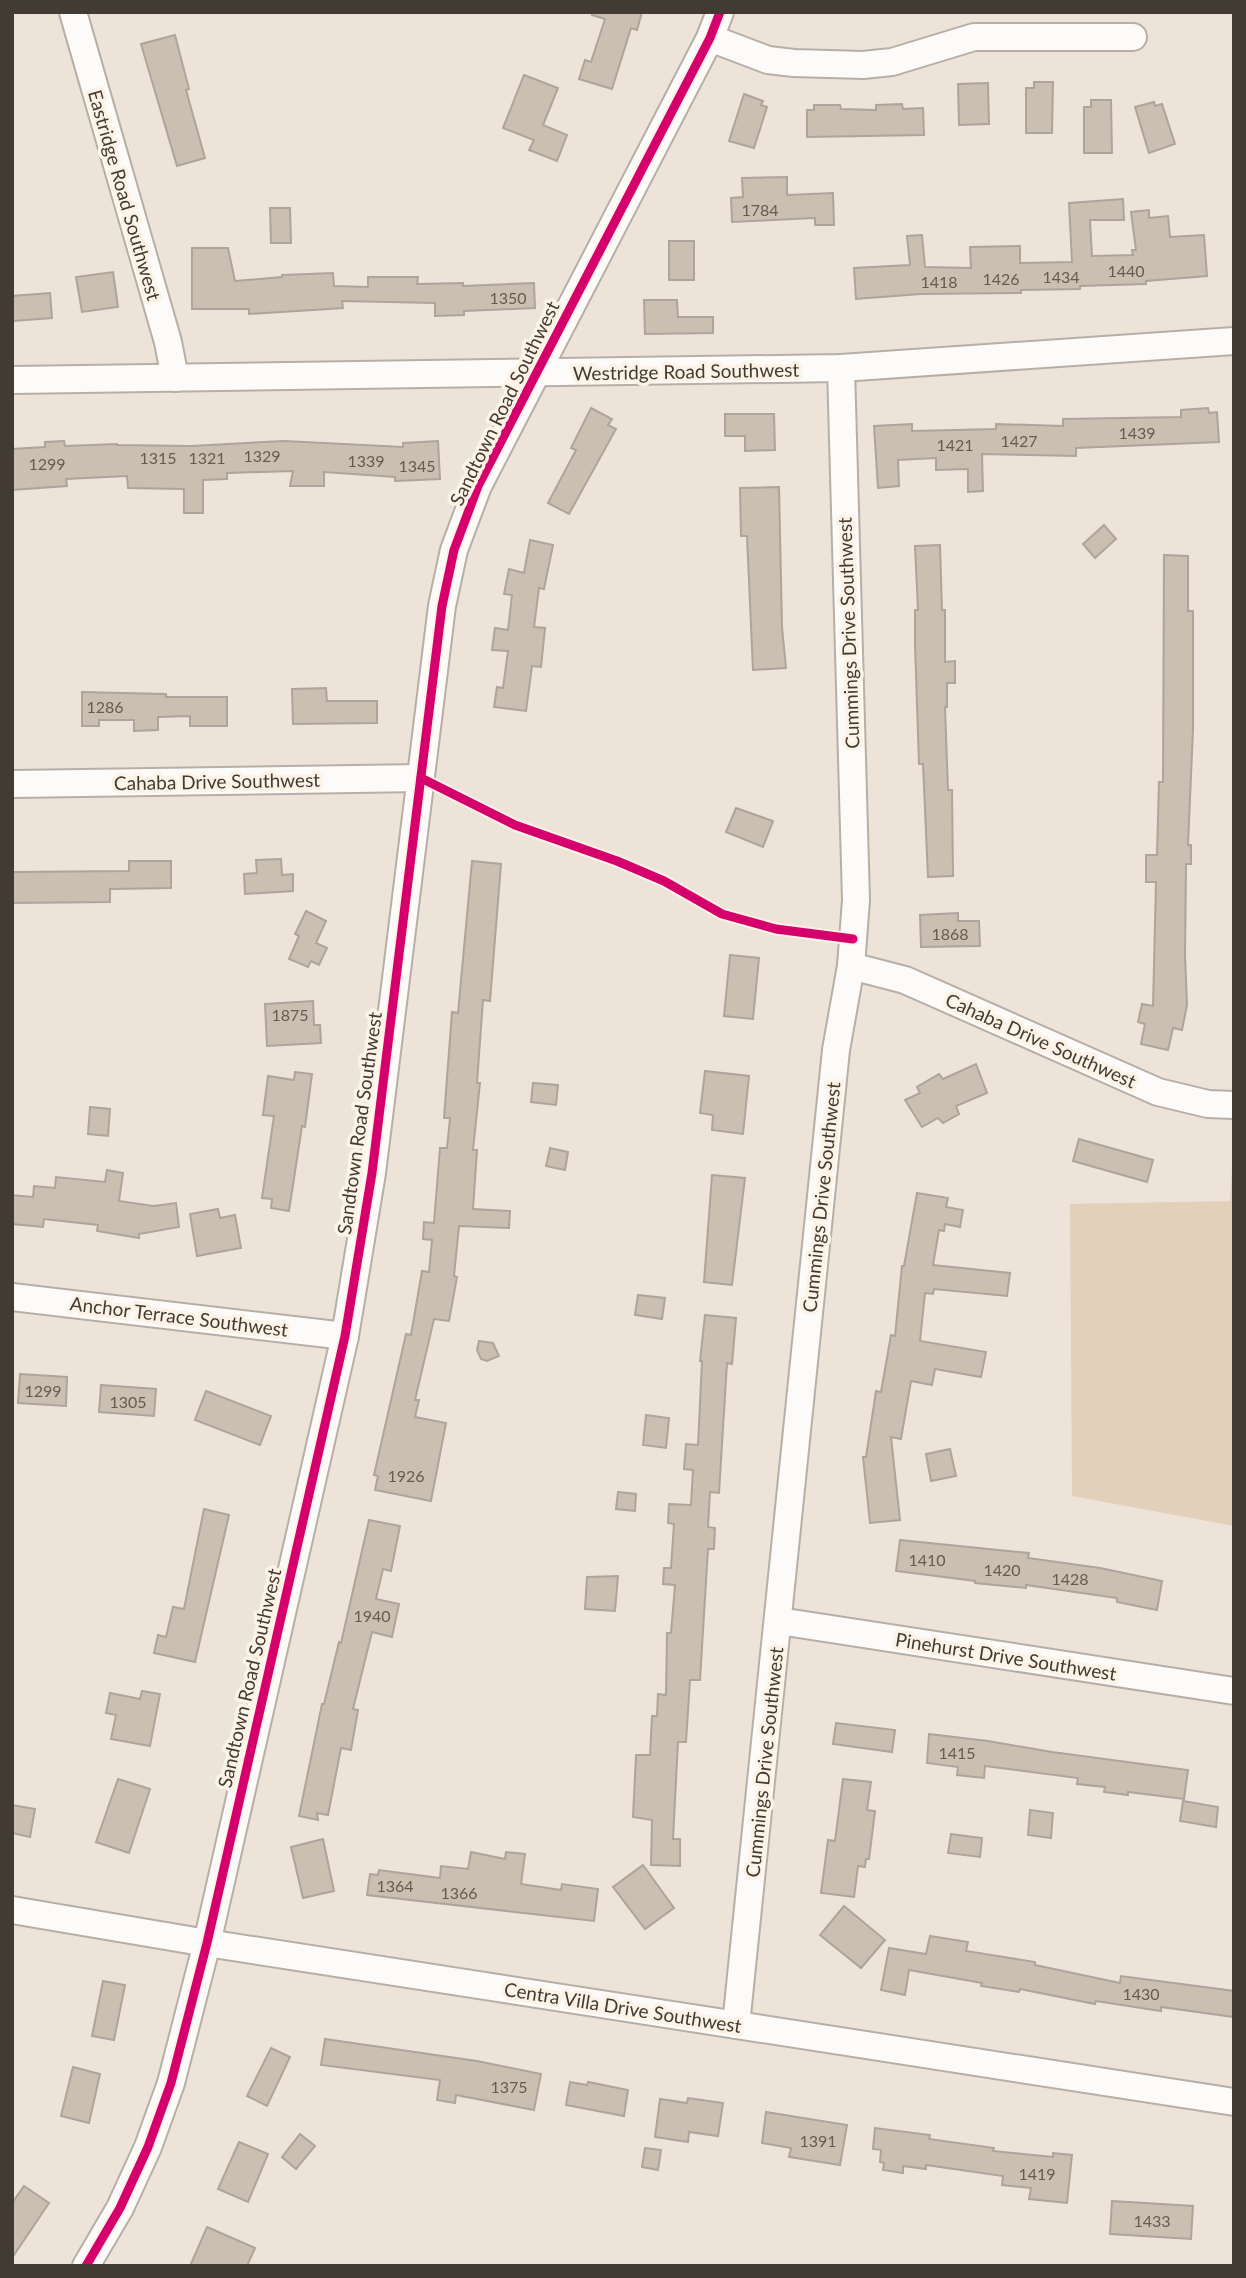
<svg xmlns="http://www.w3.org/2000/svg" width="1246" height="2278" font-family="Lato,sans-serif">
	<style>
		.green { fill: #e3d0bb }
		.building { fill: #cbbfb1; stroke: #ada49c; stroke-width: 2 }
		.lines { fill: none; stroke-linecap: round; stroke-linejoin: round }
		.minor-casing { stroke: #b7afa6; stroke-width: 30 }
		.minor { stroke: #fcfbf9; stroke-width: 26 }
		.cycleway-casing { stroke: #fdf2e6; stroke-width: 13 }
		.cycleway { stroke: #d6006c; stroke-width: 9 }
		.labels { text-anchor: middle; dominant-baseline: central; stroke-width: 7; stroke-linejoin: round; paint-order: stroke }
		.number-label { font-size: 16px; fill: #645c52 }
		.street-label { font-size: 19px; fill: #423b33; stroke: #fdf2e6 }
	</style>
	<rect width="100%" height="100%" fill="#eee3d8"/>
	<polygon class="green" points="1234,1136 1234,1526 1072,1496 1070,1204 1230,1201"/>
	<g class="building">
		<polygon points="592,12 642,12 637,30 631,28 612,89 579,79 585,60 591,62 605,19 592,15"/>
		<polygon points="175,35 189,89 186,90 205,158 177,166 141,44"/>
		<polygon points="524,75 558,88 543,125 567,135 557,161 529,150 534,140 503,128"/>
		<polygon points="1034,82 1053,82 1052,133 1026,133 1026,88 1034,88"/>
		<polygon points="988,83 989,124 959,125 958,84"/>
		<polygon points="744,94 763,101 761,105 767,107 754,148 729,141"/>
		<polygon points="1091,100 1111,100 1112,153 1084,153 1084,107 1091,107"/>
		<polygon points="1154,102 1155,106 1162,104 1175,144 1149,153 1135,107"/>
		<polygon points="902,104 903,109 923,108 924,135 807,137 807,110 814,110 814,105 840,105 841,109 876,110 876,105"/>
		<polygon points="787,177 787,195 833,193 834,225 815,225 815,218 732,222 731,198 743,197 742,178"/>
		<polygon points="1123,199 1124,220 1090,220 1092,256 1133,255 1132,250 1136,250 1131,212 1149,210 1149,218 1168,216 1170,237 1204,235 1207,276 1146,281 1146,284 1080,286 1080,289 1021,290 1021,293 921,294 856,299 854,268 910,265 907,236 922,235 925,267 971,268 970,247 1020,246 1020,263 1072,262 1069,203"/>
		<polygon points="270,208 290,208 291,243 271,243"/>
		<rect x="669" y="241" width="25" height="39"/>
		<polygon points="192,248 228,248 235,281 282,277 282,275 333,273 334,286 368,287 368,277 418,277 417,284 463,283 463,286 534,283 535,308 464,311 464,315 435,316 435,303 342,301 343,308 249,314 249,309 192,309"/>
		<polygon points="113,272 118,307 82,312 76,277"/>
		<polygon points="50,293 52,318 13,321 12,296"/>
		<polygon points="644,300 677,300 678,317 713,317 713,333 645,334"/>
		<polygon points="591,408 612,419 608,425 616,429 569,514 548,503 576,450 571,448"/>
		<polygon points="1208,408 1209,413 1217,412 1219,442 1076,448 1076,456 982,454 983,491 968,492 968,469 936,470 936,458 898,460 899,486 878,488 874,426 912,424 912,431 996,429 996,424 1063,426 1063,419 1181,417 1181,410"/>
		<polygon points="725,414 774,414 775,450 745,451 745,436 725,436"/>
		<polygon points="64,441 65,446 117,444 117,445 191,446 284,441 403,447 403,443 438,441 440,479 395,481 395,477 324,472 324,486 290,486 293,471 227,473 227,479 203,480 203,513 184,513 184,489 128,488 127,476 66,479 67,486 12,490 12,449 45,447 45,442"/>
		<polygon points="779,487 782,627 786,668 753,670 747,536 741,536 740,488"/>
		<polygon points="1104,525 1116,539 1095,558 1083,544"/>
		<polygon points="530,540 553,545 544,589 539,588 534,627 545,628 541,667 532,666 526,711 494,707 497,687 503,688 508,651 492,650 495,628 508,630 512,595 504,594 509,569 524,573"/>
		<polygon points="940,545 942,610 945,610 945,662 955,661 955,683 947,683 947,707 945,707 948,790 952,790 953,876 928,877 923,764 919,764 915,644 915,610 918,610 915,546"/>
		<polygon points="1164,555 1188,556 1188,611 1193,611 1193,729 1188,845 1191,845 1191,864 1186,864 1185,955 1187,1005 1182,1030 1173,1028 1168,1050 1141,1044 1145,1024 1138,1022 1142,1004 1153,1006 1156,882 1146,882 1146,855 1157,855 1159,782 1163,782"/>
		<polygon points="326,688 327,701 377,701 377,723 293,724 292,689"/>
		<polygon points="82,692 166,694 166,697 227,697 227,726 190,726 190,716 158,717 158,730 134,731 134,720 99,720 99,726 82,726"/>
		<polygon points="736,808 773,821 763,847 726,832"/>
		<polygon points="281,859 282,875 293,874 293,891 245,894 244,874 257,873 256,860"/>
		<polygon points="129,861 171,861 171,888 110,889 110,902 12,903 12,872 129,871"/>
		<polygon points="472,861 501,864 490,1001 483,1000 477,1083 480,1083 473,1150 477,1150 473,1209 510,1211 509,1228 459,1226 454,1276 457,1277 449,1321 434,1319 415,1400 419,1400 415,1417 446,1423 431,1501 375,1490 378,1476 374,1475 406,1334 411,1335 422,1271 429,1272 432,1240 423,1239 424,1222 434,1223 440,1148 447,1148 450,1118 444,1118 452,1012 458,1013"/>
		<polygon points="306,911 326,921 316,943 327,948 319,965 311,961 308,967 289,959 299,936 295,934"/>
		<polygon points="958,913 958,921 979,921 980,946 921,947 920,915"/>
		<polygon points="730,955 759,958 753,1019 724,1016"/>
		<polygon points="313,1001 314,1025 320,1025 321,1043 267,1046 265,1004"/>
		<polygon points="976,1064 987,1093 956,1106 959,1114 943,1123 938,1118 922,1127 905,1100 920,1093 917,1087 939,1074 943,1079"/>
		<polygon points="705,1071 749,1076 743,1134 712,1130 713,1115 700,1113"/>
		<polygon points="295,1072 312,1074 305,1127 302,1126 289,1211 271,1208 272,1199 262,1198 274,1116 263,1115 268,1076 294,1080"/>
		<polygon points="533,1083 558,1085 556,1105 531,1102"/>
		<polygon points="90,1107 110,1109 108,1136 88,1134"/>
		<polygon points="1079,1139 1153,1160 1147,1182 1073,1161"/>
		<polygon points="550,1148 568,1152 565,1170 546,1166"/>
		<polygon points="107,1170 123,1173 119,1201 153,1206 176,1203 179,1227 139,1234 139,1238 97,1231 98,1225 44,1219 43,1227 12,1224 12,1195 33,1197 34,1186 55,1188 56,1177 105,1182"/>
		<polygon points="712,1175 745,1178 732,1285 704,1282"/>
		<polygon points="917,1193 948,1198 946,1207 963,1210 960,1227 945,1224 944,1231 939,1230 933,1265 1010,1273 1007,1296 934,1289 933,1294 925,1293 920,1341 986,1352 981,1377 935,1369 932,1385 911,1381 901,1439 891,1437 900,1520 870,1523 863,1457 866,1457 876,1391 881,1392 891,1335 895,1336 902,1266 904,1266"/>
		<polygon points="218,1209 220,1218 235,1215 241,1248 197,1256 190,1214"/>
		<polygon points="638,1295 665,1298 662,1319 635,1315"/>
		<polygon points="705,1315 736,1318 732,1364 727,1363 719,1493 710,1492 708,1527 715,1528 714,1549 708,1549 700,1680 690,1680 686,1742 678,1742 673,1839 680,1839 680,1866 651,1865 652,1820 633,1817 636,1755 650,1755 652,1716 657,1716 658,1694 666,1695 667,1633 671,1633 675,1585 663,1584 664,1568 671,1568 674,1524 668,1523 669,1504 691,1505 693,1470 684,1469 686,1444 698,1445 702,1361 700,1361"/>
		<polygon points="479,1341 493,1343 499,1356 487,1361 481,1359 477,1350"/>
		<polygon points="20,1374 67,1377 66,1406 18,1403"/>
		<polygon points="101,1385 156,1389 154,1416 99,1412"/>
		<polygon points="206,1391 271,1416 260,1445 195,1420"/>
		<polygon points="646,1415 669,1418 666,1448 643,1445"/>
		<polygon points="950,1449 956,1476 931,1481 926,1454"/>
		<polygon points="618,1492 636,1494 635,1511 616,1509"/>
		<polygon points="204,1509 229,1515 195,1662 154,1653 158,1635 166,1637 173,1607 184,1609"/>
		<polygon points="369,1520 400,1526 391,1571 383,1569 376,1599 399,1604 392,1637 372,1632 353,1709 358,1710 351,1750 341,1748 328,1815 317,1813 318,1820 299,1816 322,1704 324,1704 339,1642 341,1643"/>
		<polygon points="900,1540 1029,1553 1028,1558 1100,1568 1162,1581 1157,1610 1117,1602 1117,1598 1026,1585 1026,1588 975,1583 975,1581 896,1571"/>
		<polygon points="618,1576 615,1611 585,1609 587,1577"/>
		<polygon points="142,1691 160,1694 150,1746 111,1739 116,1715 106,1713 110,1693 140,1699"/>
		<polygon points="836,1723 895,1730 892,1752 833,1744"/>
		<polygon points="929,1734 988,1741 1052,1752 1188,1770 1184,1799 1128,1792 1128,1795 1104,1792 1105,1787 1077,1784 1078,1778 985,1766 984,1778 957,1775 958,1767 927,1763"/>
		<polygon points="118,1779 150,1789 129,1853 96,1842"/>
		<polygon points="843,1779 871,1782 867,1810 875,1811 869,1859 866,1859 865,1867 858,1866 854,1897 821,1893 828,1840 835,1841"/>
		<polygon points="1183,1801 1218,1807 1216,1827 1180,1821"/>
		<polygon points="12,1805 35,1809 30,1837 12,1833"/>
		<polygon points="1030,1810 1053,1813 1051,1838 1028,1835"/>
		<polygon points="951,1834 982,1838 980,1857 948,1853"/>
		<polygon points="323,1839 334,1891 303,1898 291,1847"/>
		<polygon points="471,1852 505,1859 506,1852 525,1854 521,1884 561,1890 562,1884 598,1889 594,1921 367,1895 370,1874 378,1875 379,1870 440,1878 441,1866 468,1869"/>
		<polygon points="643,1865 674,1908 645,1929 613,1887"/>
		<polygon points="844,1906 885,1940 861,1968 820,1935"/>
		<polygon points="930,1936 968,1942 966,1951 1035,1962 1035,1965 1120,1983 1121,1976 1234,1991 1234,2017 1161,2007 1161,2011 1096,2001 1095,2004 1020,1989 1019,1992 981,1986 982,1983 909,1970 905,1995 881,1990 889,1948 926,1954"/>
		<polygon points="103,1981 125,1985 114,2040 92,2036"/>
		<polygon points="325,2039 477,2061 541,2074 534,2110 456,2095 455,2103 437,2100 440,2080 321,2065"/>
		<polygon points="271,2048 290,2057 267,2106 247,2096"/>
		<polygon points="73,2067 100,2074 89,2123 61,2116"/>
		<polygon points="570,2082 587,2085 588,2082 628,2090 624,2116 566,2105"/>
		<polygon points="688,2098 723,2103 718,2136 689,2132 688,2142 655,2137 660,2099 687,2103"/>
		<polygon points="766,2112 847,2125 840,2165 789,2157 791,2148 762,2143"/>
		<polygon points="875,2128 930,2135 929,2139 994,2148 993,2151 1053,2157 1053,2153 1072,2155 1067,2203 1029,2199 1031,2188 1002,2185 1003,2176 926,2165 926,2169 903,2166 903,2173 883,2170 884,2163 880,2162 881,2150 873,2149"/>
		<polygon points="300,2134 315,2146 296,2169 282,2157"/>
		<polygon points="239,2142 268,2154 248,2202 218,2189"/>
		<polygon points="645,2148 661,2150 658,2170 642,2167"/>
		<polygon points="24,2186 49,2203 12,2258 12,2203"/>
		<polygon points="1112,2201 1193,2206 1191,2239 1110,2234"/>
		<polygon points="207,2227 255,2248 247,2266 190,2266"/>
	</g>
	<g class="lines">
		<defs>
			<g id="minor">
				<polyline points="73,12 168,342 175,378"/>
				<polyline points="710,38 768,60 794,63 863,65 892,62 974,37 1133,37"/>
				<polyline points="12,380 841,368 1234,341"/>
				<polyline points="12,784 421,778"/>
				<polyline points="851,966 905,980 1158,1092 1208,1104 1234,1105"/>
				<polyline points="12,1297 345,1336"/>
				<polyline points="779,1621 1234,1691"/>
				<polyline points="12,1910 207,1943 1234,2102"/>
				<polyline points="736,2025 836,1050 851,966 856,900 841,368"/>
				<polyline points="86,2266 120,2208 148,2147 171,2083 207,1943 345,1336 372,1173 442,606 454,550 478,486 710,38 720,12"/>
			</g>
		</defs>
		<use href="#minor" class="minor-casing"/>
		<use href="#minor" class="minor"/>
		<defs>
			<g id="cycleway">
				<polyline points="421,778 515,825 617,861 664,881 722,914 776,929 853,939"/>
				<polyline points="86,2266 120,2208 148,2147 171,2083 207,1943 345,1336 372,1173 442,606 454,550 478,486 710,38 720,12"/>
			</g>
		</defs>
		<use href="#cycleway" class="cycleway-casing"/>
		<use href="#cycleway" class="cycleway"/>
	</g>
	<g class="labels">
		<g class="number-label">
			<text x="760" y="209">1784</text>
			<text x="1126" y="270">1440</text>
			<text x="1061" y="276">1434</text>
			<text x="1001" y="278">1426</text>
			<text x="939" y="281">1418</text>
			<text x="508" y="297">1350</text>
			<text x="1137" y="432">1439</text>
			<text x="1019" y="440">1427</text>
			<text x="955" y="444">1421</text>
			<text x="262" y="455">1329</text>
			<text x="158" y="457">1315</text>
			<text x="207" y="457">1321</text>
			<text x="366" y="460">1339</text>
			<text x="47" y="463">1299</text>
			<text x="417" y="465">1345</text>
			<text x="105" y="706">1286</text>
			<text x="950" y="933">1868</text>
			<text x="290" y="1014">1875</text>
			<text x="43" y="1390">1299</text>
			<text x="128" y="1401">1305</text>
			<text x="406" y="1475">1926</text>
			<text x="927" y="1559">1410</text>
			<text x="1002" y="1569">1420</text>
			<text x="1070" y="1578">1428</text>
			<text x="372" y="1615">1940</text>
			<text x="957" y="1752">1415</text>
			<text x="395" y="1885">1364</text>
			<text x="459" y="1892">1366</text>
			<text x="1141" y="1993">1430</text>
			<text x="509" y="2086">1375</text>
			<text x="818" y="2140">1391</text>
			<text x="1037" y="2173">1419</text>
			<text x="1152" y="2220">1433</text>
		</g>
		<g class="street-label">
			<text transform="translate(125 195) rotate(74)">Eastridge Road Southwest</text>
			<text transform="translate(686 371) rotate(-1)">Westridge Road Southwest</text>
			<text transform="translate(504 403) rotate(-64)">Sandtown Road Southwest</text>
			<text transform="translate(848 633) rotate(-92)">Cummings Drive Southwest</text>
			<text transform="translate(217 781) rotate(-1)">Cahaba Drive Southwest</text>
			<text transform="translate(1041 1040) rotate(24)">Cahaba Drive Southwest</text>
			<text transform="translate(359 1123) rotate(-82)">Sandtown Road Southwest</text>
			<text transform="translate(821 1197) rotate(-84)">Cummings Drive Southwest</text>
			<text transform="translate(179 1316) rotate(7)">Anchor Terrace Southwest</text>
			<text transform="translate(1006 1656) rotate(9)">Pinehurst Drive Southwest</text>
			<text transform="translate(249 1678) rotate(-77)">Sandtown Road Southwest</text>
			<text transform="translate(764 1762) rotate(-84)">Cummings Drive Southwest</text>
			<text transform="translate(623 2007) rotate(9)">Centra Villa Drive Southwest</text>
		</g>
	</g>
	<rect width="1246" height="2278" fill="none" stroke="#423b33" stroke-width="28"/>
</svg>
